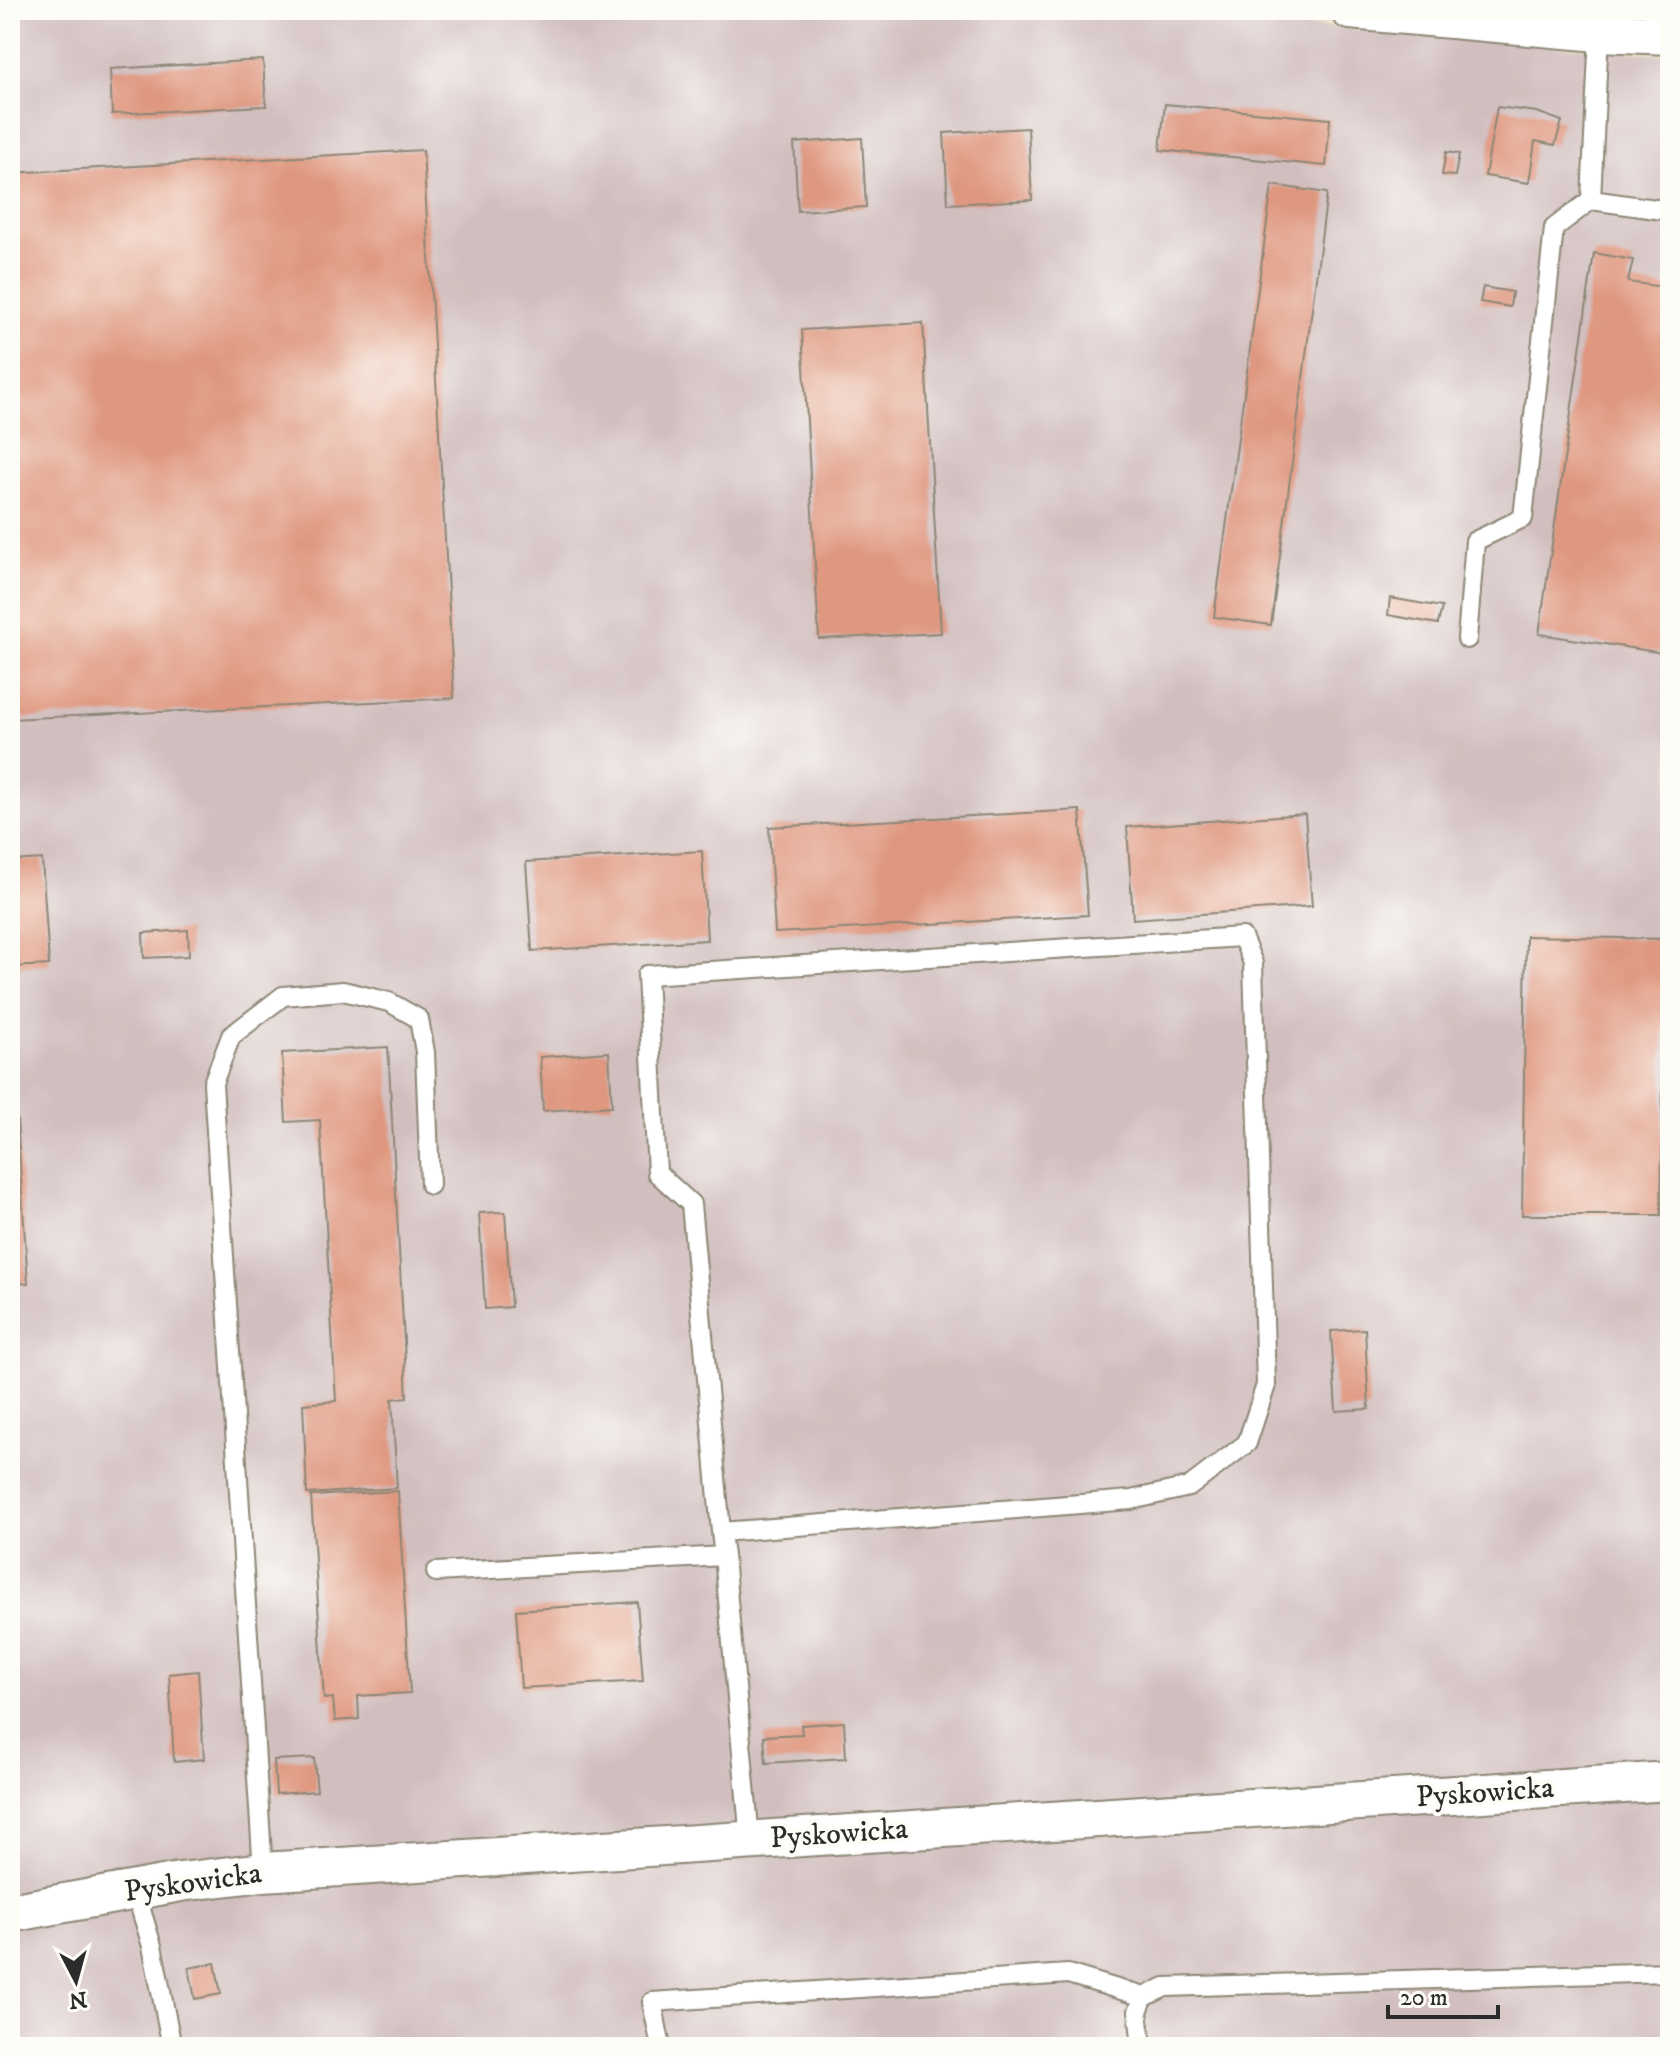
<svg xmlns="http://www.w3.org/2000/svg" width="1680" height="2057" font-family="'IM FELL DW Pica',serif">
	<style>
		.industrial { fill: #d1bfbf }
		.forest { fill: #78b575; stroke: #527050; stroke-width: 2 }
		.building { fill: #df977f }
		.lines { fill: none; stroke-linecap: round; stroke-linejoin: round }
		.service-casing { stroke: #8c8676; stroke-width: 22 }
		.minor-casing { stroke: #8c8676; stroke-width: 42 }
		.service { stroke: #fff; stroke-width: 18 }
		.minor { stroke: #fff; stroke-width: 38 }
		.labels { text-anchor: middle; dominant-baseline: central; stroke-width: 8; stroke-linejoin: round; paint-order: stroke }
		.street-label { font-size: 30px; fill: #2b2b2b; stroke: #fdfcf7 }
	</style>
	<rect width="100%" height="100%" fill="#fdfcf7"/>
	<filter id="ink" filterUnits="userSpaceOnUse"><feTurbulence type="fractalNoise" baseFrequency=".0125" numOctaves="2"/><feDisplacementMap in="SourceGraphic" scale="16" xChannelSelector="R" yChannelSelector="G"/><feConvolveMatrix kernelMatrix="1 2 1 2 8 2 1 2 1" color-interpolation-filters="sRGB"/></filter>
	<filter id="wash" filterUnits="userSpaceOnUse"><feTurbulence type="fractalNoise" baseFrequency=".006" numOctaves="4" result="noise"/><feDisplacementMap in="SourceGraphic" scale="32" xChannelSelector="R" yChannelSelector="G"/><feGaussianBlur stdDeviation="1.8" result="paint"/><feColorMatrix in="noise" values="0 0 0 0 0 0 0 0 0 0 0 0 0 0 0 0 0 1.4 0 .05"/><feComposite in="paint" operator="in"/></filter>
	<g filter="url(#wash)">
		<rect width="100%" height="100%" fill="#ece2c1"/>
		<polygon class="industrial" points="10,10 1126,10 1670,55 1670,2047 10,2047"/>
		<polygon class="forest" points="1548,10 1670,10 1670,15"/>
		<g id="blocks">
			<g class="building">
				<polygon points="263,60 266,106 112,114 110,69"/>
				<polygon points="1165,104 1330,119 1326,166 1160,150"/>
				<polygon points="1497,107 1537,112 1562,121 1555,145 1535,141 1529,183 1485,176"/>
				<polygon points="1028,128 1032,200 948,204 944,133"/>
				<polygon points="862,138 866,207 798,211 794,143"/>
				<polygon points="423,150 454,698 10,719 10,173"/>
				<polygon points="1446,152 1459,154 1455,176 1442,175"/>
				<polygon points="1272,185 1327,193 1271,625 1214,617"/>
				<polygon points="1594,253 1633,260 1628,282 1670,288 1670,654 1539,634"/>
				<polygon points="1483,287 1512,292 1510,307 1480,302"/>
				<polygon points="923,323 941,633 819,639 802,330"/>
				<polygon points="1390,598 1442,607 1438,624 1388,615"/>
				<polygon points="1080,810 1088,915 775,933 769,827"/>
				<polygon points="1305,814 1312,906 1133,919 1127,827"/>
				<polygon points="702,851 707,940 532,951 526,862"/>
				<polygon points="42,859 49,965 10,967 10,861"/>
				<polygon points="188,930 189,956 144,958 143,933"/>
				<polygon points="1526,936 1665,939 1661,1215 1522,1215"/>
				<polygon points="388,1047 407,1397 392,1399 397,1488 307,1494 303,1404 336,1401 320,1120 286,1122 282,1053"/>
				<polygon points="609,1052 612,1106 543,1111 540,1057"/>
				<polygon points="17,1119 28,1283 10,1284 10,1120"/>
				<polygon points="505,1212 511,1307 485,1309 479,1213"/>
				<polygon points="1365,1329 1369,1409 1336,1411 1331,1331"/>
				<polygon points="398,1491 410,1693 358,1696 359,1719 335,1721 333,1698 324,1699 311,1496"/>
				<polygon points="637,1602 643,1681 521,1688 516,1610"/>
				<polygon points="198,1671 204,1759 174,1762 169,1674"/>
				<polygon points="844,1722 846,1758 766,1763 764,1736 802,1734 801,1725"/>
				<polygon points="314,1758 317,1791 276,1794 274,1760"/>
				<polygon points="215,1963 221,1994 195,1999 189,1968"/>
			</g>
		</g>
	</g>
	<g filter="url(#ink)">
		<use href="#blocks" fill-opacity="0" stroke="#8c8676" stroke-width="2"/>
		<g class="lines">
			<defs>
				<g id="service">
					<polyline points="1599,32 1591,200 1670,211"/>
					<polyline points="1467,639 1475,541 1523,518 1554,228 1591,200"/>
					<polyline points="721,1532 1131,1500 1189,1487 1247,1443 1266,1385 1253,963 1242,937 647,975 657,1173 691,1204 721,1532 724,1556 750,1840"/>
					<polyline points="436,1572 724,1556"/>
					<polyline points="263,1872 213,1083 231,1036 283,996 343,991 389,1002 419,1019 425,1052 430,1185"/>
					<polyline points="135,1890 152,1946 172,2047"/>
					<polyline points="661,2047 652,2002 1068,1974 1144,1997"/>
					<polyline points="1142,2047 1138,2011 1144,1997 1165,1987 1670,1972"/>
				</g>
				<g id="minor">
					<polyline points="1350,10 1599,32 1670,35"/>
					<polyline points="10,1913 180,1882 263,1872 1670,1781"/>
				</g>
			</defs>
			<use href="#service" class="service-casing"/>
			<use href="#minor" class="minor-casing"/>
			<use href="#service" class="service"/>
			<use href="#minor" class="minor"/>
		</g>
	</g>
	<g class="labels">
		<g class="street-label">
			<text transform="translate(1485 1793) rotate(-4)">Pyskowicka</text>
			<text transform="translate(839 1834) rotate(-4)">Pyskowicka</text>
			<text transform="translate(193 1883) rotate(-8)">Pyskowicka</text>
		</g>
	</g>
	<rect width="1680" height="2057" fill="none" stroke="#fdfcf7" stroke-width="40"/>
	<g transform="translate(76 1981) rotate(174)" stroke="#fdfcf7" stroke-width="6" paint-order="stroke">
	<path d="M0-6L14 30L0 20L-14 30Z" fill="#2b2b2b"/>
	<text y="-12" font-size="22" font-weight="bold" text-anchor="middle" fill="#2b2b2b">N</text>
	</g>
	<path d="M1388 2005v12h110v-12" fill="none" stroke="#2b2b2b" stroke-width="4"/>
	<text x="1400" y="2005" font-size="24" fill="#2b2b2b" stroke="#fdfcf7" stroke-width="6" paint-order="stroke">20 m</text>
</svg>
